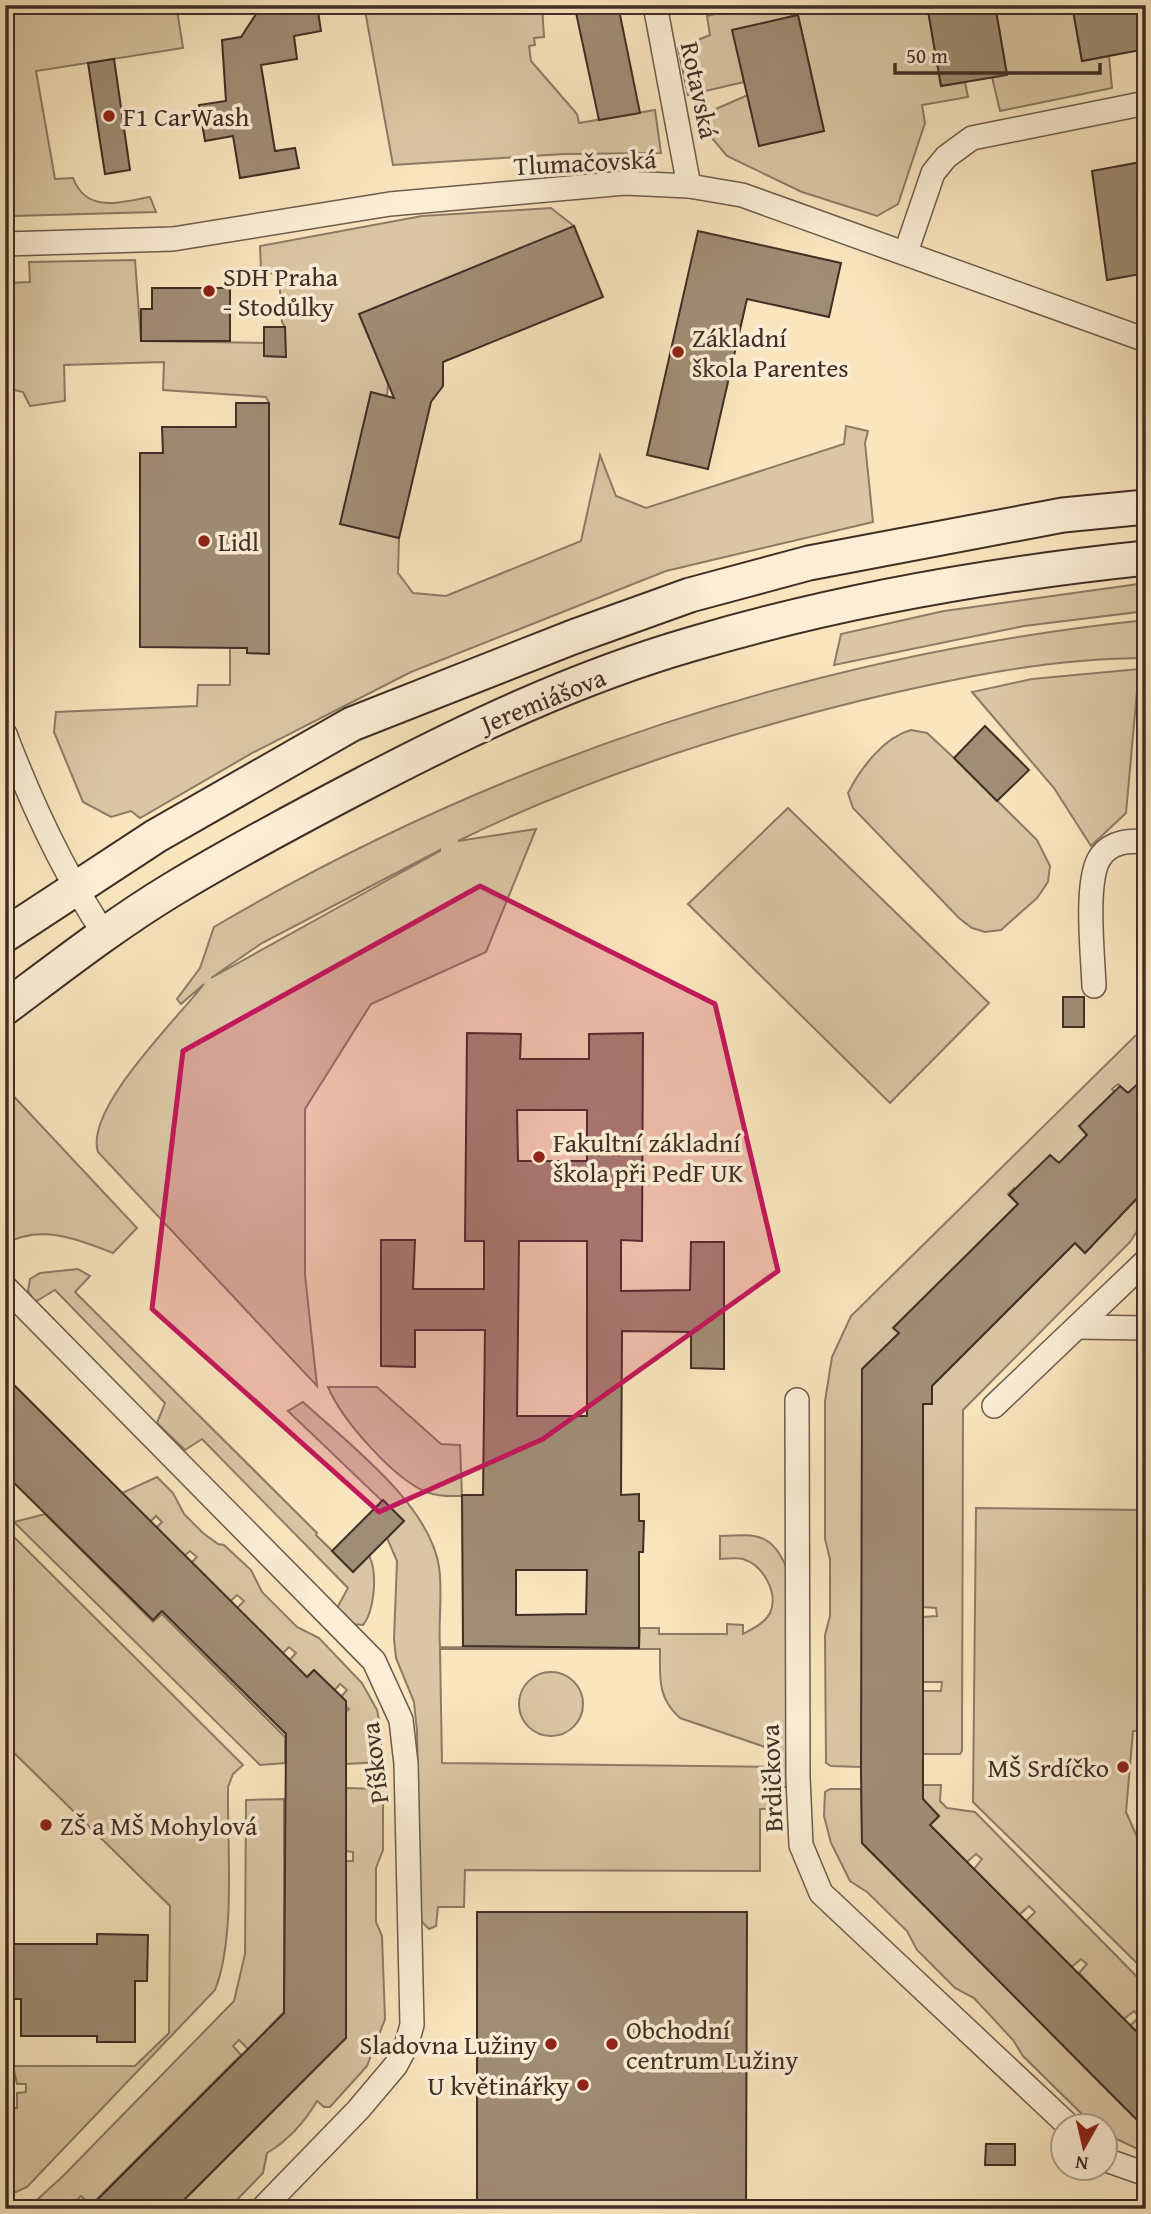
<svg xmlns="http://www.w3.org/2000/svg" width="1151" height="2214" font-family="'Gentium Book Plus',serif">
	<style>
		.green { fill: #dac6a4; stroke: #8d7a65; stroke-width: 2; fill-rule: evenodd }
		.building { fill: #a08d75; stroke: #402e26; stroke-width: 2; fill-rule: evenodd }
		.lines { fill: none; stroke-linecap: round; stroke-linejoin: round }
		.street-casing { stroke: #6e5c4c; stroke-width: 26 }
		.secondary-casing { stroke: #402e26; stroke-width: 37 }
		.street { stroke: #fbeed5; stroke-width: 23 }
		.secondary { stroke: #fbeed5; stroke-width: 33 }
		.marked { fill: #c2185b; fill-opacity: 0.2; stroke: #c2185b; stroke-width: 5; stroke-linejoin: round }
		.poi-dot { fill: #8f2418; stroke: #fbeed5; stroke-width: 2.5 }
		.labels { text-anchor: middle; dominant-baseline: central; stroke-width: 7; stroke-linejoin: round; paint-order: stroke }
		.street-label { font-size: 26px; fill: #402e26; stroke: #fbeed5 }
		.poi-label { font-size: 26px; fill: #402e26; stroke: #fbeed5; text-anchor: start }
	</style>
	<rect width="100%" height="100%" fill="#f9e5be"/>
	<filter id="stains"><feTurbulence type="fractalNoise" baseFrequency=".00286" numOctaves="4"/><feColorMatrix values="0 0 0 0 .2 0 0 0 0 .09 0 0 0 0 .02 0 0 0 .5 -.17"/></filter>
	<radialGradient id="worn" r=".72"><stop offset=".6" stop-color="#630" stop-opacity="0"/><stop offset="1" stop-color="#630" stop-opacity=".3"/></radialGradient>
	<g class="green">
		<path d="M 5,5 L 183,5 L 177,10 L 183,48 L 36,71 L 55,179 L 73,178 C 87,214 120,202 150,197 L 156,212 L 13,216 L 13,228 L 5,227 Z"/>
		<polygon points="364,5 542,5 544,37 534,38 535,45 529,46 531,61 577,114 579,123 655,110 661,153 564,154 393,165"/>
		<polygon points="750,5 927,5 941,86 965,82 968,97 922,105 925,123 898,204 877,216 802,192 727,156 695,118 748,95 759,146 824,131 798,15 733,30 744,82 688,95 678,48 710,35 707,16"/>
		<polygon points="995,5 1072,5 1082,61 1109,56 1112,88 1000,111 992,77 1007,74"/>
		<polygon points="551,208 574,226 388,384 387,396 371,393 341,524 399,538 398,573 413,593 446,596 581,541 600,455 616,496 646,508 844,444 846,426 868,431 865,443 873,522 666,571 411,672 254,752 140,818 131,811 111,817 83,802 54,732 56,712 197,706 198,685 230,685 230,648 247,648 247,653 269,653 269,403 266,397 163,390 164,362 64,365 65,401 30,406 23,392 5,388 5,283 30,282 29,262 135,260 141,341 264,343 264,356 285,357 285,327 282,322 279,275 261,271 260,246 422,216"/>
		<polygon points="1146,583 1146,611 1024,626 834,665 841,634 944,611"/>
		<path d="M 1146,620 L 1146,658 C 1050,658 956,678 863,700 C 725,734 586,778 458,841 L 536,829 L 486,952 L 371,1004 L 305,1109 L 305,1275 L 317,1386 L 98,1152 C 84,1109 178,1018 204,984 L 181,1004 L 177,999 L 200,968 L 214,927 C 497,760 819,654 1146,620 ZM 440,850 L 440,851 L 211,978 L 262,943 Z"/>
		<polygon points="1139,669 1126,813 1091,846 1054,788 972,692 1032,679"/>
		<path d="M 911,730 L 927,733 L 954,758 L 1037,840 L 1050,866 L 1048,882 L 1037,898 L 1001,930 L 985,932 L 972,928 L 959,918 L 853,808 L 848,793 C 860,769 884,737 911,730 Z"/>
		<polygon points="788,808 989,1003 890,1103 688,904"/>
		<polygon points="1146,1029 1146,1080 1128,1093 1118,1084 1112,1089 1122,1100 1079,1126 1087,1135 1059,1163 1050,1155 1024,1198 1014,1188 1008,1194 1018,1204 894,1328 899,1333 880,1352 861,1767 831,1766 826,1763 825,1635 830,1616 830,1559 825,1539 825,1401 832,1357 851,1316 1135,1036"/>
		<path d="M 5,1087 L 137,1228 L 113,1253 C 78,1239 40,1224 5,1244 Z"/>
		<polygon points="1146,1174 1146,1217 1130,1242 963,1410 962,1751 960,1754 923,1754 923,1691 941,1691 942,1682 923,1682 923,1617 937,1616 936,1608 923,1607 923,1404 931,1404 932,1396 923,1395 1075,1243 1085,1253 1091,1247"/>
		<path d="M 78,1269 L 90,1276 L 75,1292 L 317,1533 L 316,1535 L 353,1571 L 368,1557 L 348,1534 C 355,1541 368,1550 371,1560 C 377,1577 374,1612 363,1625 L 352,1624 L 337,1608 L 348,1588 L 202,1439 L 185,1450 L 157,1423 L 165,1403 L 55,1290 L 35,1302 L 28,1291 L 30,1279 L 40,1273 Z"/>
		<path d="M 328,1387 L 377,1387 L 441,1444 L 460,1445 L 462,1496 C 451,1496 440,1497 429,1493 C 395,1481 342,1420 328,1387 Z"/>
		<path d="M 303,1402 C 349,1444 430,1505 439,1567 C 443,1593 438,1621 440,1647 L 639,1648 L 640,1628 L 659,1628 L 659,1634 L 727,1634 L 727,1624 L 743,1625 L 743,1634 C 752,1629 765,1623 770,1613 C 779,1593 763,1565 743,1559 C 736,1557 727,1559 720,1559 L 720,1536 C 759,1534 772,1533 788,1571 L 788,1787 L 769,1787 L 769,1809 L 760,1809 L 760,1871 L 465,1870 L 464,1907 L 438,1907 L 436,1926 L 429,1929 L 420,1920 L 417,1731 L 414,1702 L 396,1658 L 394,1639 L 397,1561 L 387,1538 L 403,1521 L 288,1411 ZM 440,1649 L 660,1649 C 660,1677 657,1698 680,1718 L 774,1750 L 775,1767 L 442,1763 Z"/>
		<polygon points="157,1477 173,1493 184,1514 203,1533 218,1544 224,1545 251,1570 262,1592 297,1627 319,1638 362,1683 377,1710 381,1730 381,1762 346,1764 328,1730 349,1709 339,1699 347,1690 340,1684 333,1692 285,1665 296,1653 289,1647 278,1658 235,1610 244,1601 237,1595 226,1605 191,1563 197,1557 190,1551 184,1556 156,1528 162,1522 156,1516 150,1522 122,1493"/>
		<polygon points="976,1508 1146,1510 1146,1731 1133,1731 1126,1812 1146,1857 1146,1972 973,1802"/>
		<polygon points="45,1514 153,1622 162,1614 285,1737 285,1763 260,1765 14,1522"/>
		<path d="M 14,1537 L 243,1765 L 233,1774 L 228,1787 C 227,1845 236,1937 215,1990 L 27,2187 L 5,2197 L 5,2108 L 17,2108 L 17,2093 L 26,2092 L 26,2084 L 17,2084 L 13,2066 L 135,2066 L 169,2033 L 170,1906 L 5,1744 L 5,1539 Z"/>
		<circle cx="551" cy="1704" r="32"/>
		<polygon points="923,1785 941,1785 940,1801 947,1808 975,1812 1146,1986 1146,2041 1130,2026 1139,2017 1134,2011 1124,2019 1079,1973 1087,1964 1081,1959 1072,1967 1026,1921 1035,1912 1029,1906 1019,1915 974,1869 982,1859 976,1854 967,1862 930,1825 939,1816 933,1810 923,1817"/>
		<path d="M 346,1788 L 377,1789 L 383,1794 L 383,1850 L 376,1868 L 376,1922 L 382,1936 L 385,2019 L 367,2066 L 330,2107 L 324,2107 L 317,2101 C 304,2123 289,2140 267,2153 L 263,2173 L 228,2209 L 174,2209 L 346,2037 L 346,1861 L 353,1861 L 353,1852 L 346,1851 Z"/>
		<polygon points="830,1789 861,1789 862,1843 1123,2106 1146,2125 1146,2153 1106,2134 1106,2126 1091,2123 1023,2056 1013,2040 974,1998 955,1988 917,1950 907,1931 867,1892 850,1881 831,1843 824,1816 825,1792"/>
		<polygon points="284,1799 284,2012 248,2049 239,2040 233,2046 241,2055 91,2205 81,2196 75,2202 82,2209 27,2209 63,2176 234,2001 245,1954 246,1800"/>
	</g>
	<g class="building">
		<polygon points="262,5 317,5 321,31 294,36 297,59 261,65 275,151 295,148 299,168 240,178 233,136 205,141 199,105 226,101 222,40 241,37"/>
		<polygon points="587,5 618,5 640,113 599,120 575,8"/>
		<polygon points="927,5 995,5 1007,75 941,86"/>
		<polygon points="1072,5 1140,5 1146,49 1082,61"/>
		<polygon points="798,15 824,131 759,146 732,30"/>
		<polygon points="114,59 130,170 105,174 88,63"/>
		<polygon points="1146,161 1146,273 1107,280 1092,171"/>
		<polygon points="574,226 603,297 443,362 443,386 431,402 399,538 340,524 371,392 394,398 359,314"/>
		<polygon points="698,231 841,263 829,317 747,299 708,469 647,455"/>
		<polygon points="152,288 230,288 230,341 141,341 141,309 152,309"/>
		<polygon points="264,327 285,327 286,357 264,356"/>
		<polygon points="236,403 269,403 269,654 247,653 247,648 140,647 140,453 163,453 162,427 236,427"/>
		<polygon points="985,726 1029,770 997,801 954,758"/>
		<rect x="1063" y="997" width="21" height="30"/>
		<path d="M 467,1033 L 521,1034 L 520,1059 L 589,1059 L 589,1034 L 643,1033 L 642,1241 L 621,1240 L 621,1291 L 690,1290 L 691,1242 L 724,1242 L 724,1369 L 691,1368 L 691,1332 L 622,1331 L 621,1495 L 639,1494 L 639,1521 L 644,1521 L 643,1552 L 639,1552 L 639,1648 L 463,1646 L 462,1495 L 483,1495 L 485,1330 L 415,1330 L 415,1367 L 381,1366 L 381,1240 L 415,1240 L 413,1289 L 484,1289 L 484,1241 L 465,1241 ZM 517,1110 L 587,1110 L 587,1161 L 518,1161 ZM 519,1241 L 587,1241 L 587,1416 L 517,1416 ZM 516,1570 L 587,1570 L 586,1614 L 516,1615 Z"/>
		<polygon points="1146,1076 1146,1189 1085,1253 1075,1243 932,1386 932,1404 923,1404 923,1799 939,1816 930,1825 1146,2041 1146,2129 862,1843 861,1771 862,1369 899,1333 893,1328 1018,1204 1009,1195 1050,1155 1059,1163 1087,1135 1079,1126 1120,1086 1128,1093"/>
		<polygon points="5,1376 307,1677 314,1670 346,1701 346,2038 175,2209 88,2209 284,2013 286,1734 162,1611 153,1620 5,1474"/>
		<polygon points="383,1500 404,1521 353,1572 332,1551"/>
		<polygon points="477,1912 747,1912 746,2209 477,2209"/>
		<polygon points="97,1934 148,1935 147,1981 135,1981 135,2042 97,2042 97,2036 21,2036 21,1999 13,1999 13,1980 5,1980 5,1944 97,1944"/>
		<polygon points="986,2144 1015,2144 1015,2165 985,2165"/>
	</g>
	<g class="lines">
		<defs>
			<g id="street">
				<polyline points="655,5 689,186"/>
				<polyline points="5,244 173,239 390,204 625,183 689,186 742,195 1146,340"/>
				<polyline points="906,252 933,173 946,157 972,138 1146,103"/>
				<path d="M 5,734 C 32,805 63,872 105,935"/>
				<path d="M 1094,986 C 1093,956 1084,878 1101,856 C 1112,841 1129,841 1146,841"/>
				<polyline points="5,1287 374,1661 401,1720 406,1764 412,2025 406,2046 396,2065 358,2110 262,2209"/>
				<polyline points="1077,1327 1146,1328"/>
				<polyline points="797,1400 798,1778 801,1845 821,1893 1069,2126"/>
				<polyline points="994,1406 1146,1261"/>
				<polyline points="1106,2160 1146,2174"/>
			</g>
			<g id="secondary">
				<polyline points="5,935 156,836 352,724 573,637 690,595 809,563 1063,515 1146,507"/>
				<path d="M 5,1008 C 60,967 115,924 173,889 C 236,851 300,817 365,783 C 470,728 578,677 692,644 C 840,600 992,574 1146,558"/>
			</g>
		</defs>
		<use href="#street" class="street-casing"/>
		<use href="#secondary" class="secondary-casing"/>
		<use href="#street" class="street"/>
		<use href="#secondary" class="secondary"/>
	</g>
	<path class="marked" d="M 480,886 L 715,1004 L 778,1271 L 543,1439 L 379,1512 L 152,1309 L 183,1051 Z"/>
	<g class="poi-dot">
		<circle cx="109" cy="116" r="7"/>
		<circle cx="209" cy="291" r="7"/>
		<circle cx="678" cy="352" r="7"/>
		<circle cx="204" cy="541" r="7"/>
		<circle cx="539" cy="1157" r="7"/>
		<circle cx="1123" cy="1767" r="7"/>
		<circle cx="46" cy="1825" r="7"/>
		<circle cx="551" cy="2044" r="7"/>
		<circle cx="612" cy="2044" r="7"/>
		<circle cx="583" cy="2085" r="7"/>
	</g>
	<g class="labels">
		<g class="street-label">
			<text transform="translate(700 90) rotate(78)">Rotavská</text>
			<text transform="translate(585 162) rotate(-3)">Tlumačovská</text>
			<text transform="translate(543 700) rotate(-22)">Jeremiášova</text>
			<text transform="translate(374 1763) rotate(-97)">Píškova</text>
			<text transform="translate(771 1778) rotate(-92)">Brdičkova</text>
		</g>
		<g class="poi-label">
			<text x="123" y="116">F1 CarWash</text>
			<text x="223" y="276">SDH Praha<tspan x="223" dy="30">- Stodůlky</tspan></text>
			<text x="692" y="337">Základní<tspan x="692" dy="30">škola Parentes</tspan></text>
			<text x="218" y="541">Lidl</text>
			<text x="553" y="1142">Fakultní základní<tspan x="553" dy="30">škola při PedF UK</tspan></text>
			<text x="1109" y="1767" text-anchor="end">MŠ Srdíčko</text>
			<text x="60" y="1825">ZŠ a MŠ Mohylová</text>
			<text x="626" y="2029">Obchodní<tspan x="626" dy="30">centrum Lužiny</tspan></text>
			<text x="537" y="2044" text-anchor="end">Sladovna Lužiny</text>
			<text x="569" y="2085" text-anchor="end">U květinářky</text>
		</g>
	</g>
	<rect width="1151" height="2214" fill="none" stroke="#f9e5be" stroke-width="28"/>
	<rect x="7" y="7" width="1137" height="2200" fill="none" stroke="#402e26" stroke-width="3.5"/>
	<rect x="14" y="14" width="1123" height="2186" fill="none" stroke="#402e26" stroke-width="2"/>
	<g transform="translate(1084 2147) rotate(188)"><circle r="33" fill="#fbeed5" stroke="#b0a18f" stroke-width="2"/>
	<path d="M0-5L12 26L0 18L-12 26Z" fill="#8f2418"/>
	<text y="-10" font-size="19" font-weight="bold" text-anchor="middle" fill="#402e26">N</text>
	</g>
	<path d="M895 63v10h205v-10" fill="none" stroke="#402e26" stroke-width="3.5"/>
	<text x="906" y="63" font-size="21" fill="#402e26" stroke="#fbeed5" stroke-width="5" paint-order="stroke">50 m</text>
	<rect width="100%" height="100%" filter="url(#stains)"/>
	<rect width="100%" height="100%" fill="url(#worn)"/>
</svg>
